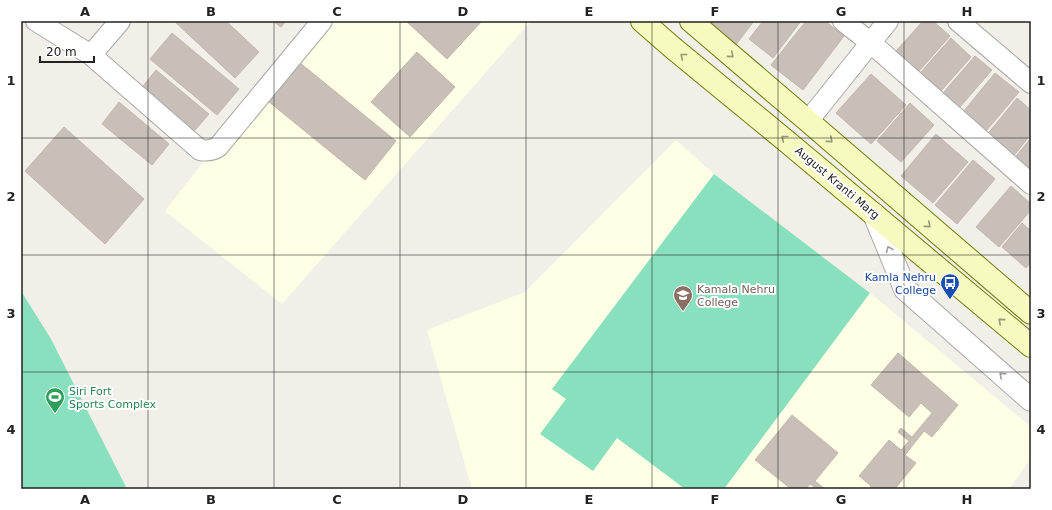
<svg xmlns="http://www.w3.org/2000/svg" width="1052" height="510" font-family="'DejaVu Sans',sans-serif">
	<style>
		.education { fill: #ffffe5 }
		.pitch { fill: #88e0be }
		.building { fill: #c7bfb8; stroke: #c4b6ab }
		.lines { fill: none; stroke-linecap: round; stroke-linejoin: round }
		.minor-casing { stroke: #a9a9a9; stroke-width: 22 }
		.tertiary-casing { stroke: #a9a9a9; stroke-width: 24 }
		.secondary-casing { stroke: #707d05; stroke-width: 24 }
		.minor { stroke: #fff; stroke-width: 20 }
		.tertiary { stroke: #fff; stroke-width: 22 }
		.secondary { stroke: #f7fabf; stroke-width: 22 }
		.oneway { stroke: #979978 }
		.oneway2 { stroke: #9c9c9c }
		.grid { fill: none; stroke: #222; stroke-width: 1; stroke-opacity: 0.55 }
		.labels { text-anchor: middle; dominant-baseline: central; stroke-width: 4; stroke-linejoin: round; paint-order: stroke }
		.street-label { font-size: 11px; fill: #222; stroke: #fff }
		.transit-label { font-size: 11px; fill: #164399; stroke: #fff; text-anchor: end }
		.education-label { font-size: 11px; fill: #785e54; stroke: #fff; text-anchor: start }
		.leisure-label { font-size: 11px; fill: #27864d; stroke: #fff; text-anchor: start }
		.neatline { fill: none; stroke: #222; stroke-width: 1.5 }
		.grid-label { font-size: 13px; text-anchor: middle; font-weight: bold; fill: #222 }
	</style>
	<rect width="100%" height="100%" fill="#f2efe9"/>
	<g class="education">
		<polygon points="314,21 531,21 282,304 165,211"/>
		<polygon points="676,140 714,174 870,293 1031,427 1031,458 1009,489 472,489 427,330 525,292"/>
	</g>
	<g class="pitch">
		<polygon points="714,174 870,293 724,489 685,489 617,438 593,471 540,434 566,399 552,389"/>
		<polygon points="21,291 51,339 127,489 21,489"/>
	</g>
	<g class="building">
		<polygon points="174,21 226,21 259,52 235,78"/>
		<polygon points="273,21 286,21 281,27"/>
		<polygon points="406,21 482,21 447,59"/>
		<polygon points="706,21 754,21 735,46"/>
		<polygon points="763,21 801,21 773,58 749,39"/>
		<polygon points="806,21 825,21 844,36 803,90 771,65"/>
		<polygon points="923,21 933,21 950,36 919,71 896,51"/>
		<polygon points="172,33 239,89 217,115 150,59"/>
		<polygon points="951,38 971,57 941,91 920,73"/>
		<polygon points="417,52 455,87 410,137 371,102"/>
		<polygon points="975,56 992,70 959,108 943,93"/>
		<polygon points="294,58 396,141 365,180 263,97"/>
		<polygon points="156,70 209,114 189,137 139,91"/>
		<polygon points="995,73 1019,92 986,131 963,112"/>
		<polygon points="871,74 906,105 871,144 836,113"/>
		<polygon points="1017,98 1031,110 1031,134 1012,158 986,136"/>
		<polygon points="119,102 169,144 152,165 102,124"/>
		<polygon points="910,103 934,125 901,162 877,141"/>
		<polygon points="64,127 144,199 105,244 25,171"/>
		<polygon points="936,134 968,162 933,203 901,176"/>
		<polygon points="1031,138 1031,173 1012,161"/>
		<polygon points="973,160 995,179 957,224 935,205"/>
		<polygon points="1011,186 1031,204 1031,210 999,247 976,227"/>
		<polygon points="1022,223 1031,231 1031,262 1026,268 1002,247"/>
		<polygon points="898,353 958,405 932,437 924,431 905,455 916,463 895,489 869,489 871,486 859,476 889,440 901,450 909,441 898,432 901,428 912,437 932,413 921,403 909,417 871,385"/>
		<polygon points="792,415 838,453 815,481 825,489 817,489 810,484 806,489 791,489 755,460"/>
	</g>
	<g class="lines">
		<defs>
			<g id="minor">
				<path d="M 36,21 L 91,55 L 200,150 C 207,151 212,151 218,147 L 322,21"/>
				<polyline points="843,21 871,43 1031,184"/>
				<polyline points="958,21 1031,83"/>
				<polyline points="91,55 120,21"/>
				<polyline points="808,121 888,21"/>
			</g>
			<polyline id="tertiary" points="874,214 905,289 1031,400"/>
			<g id="secondary">
				<polyline points="642,21 673,48 785,140 1031,346"/>
				<polyline points="691,21 808,121 1031,313"/>
			</g>
		</defs>
		<use href="#minor" class="minor-casing"/>
		<use href="#tertiary" class="tertiary-casing"/>
		<use href="#secondary" class="secondary-casing"/>
		<use href="#minor" class="minor"/>
		<use href="#tertiary" class="tertiary"/>
		<use href="#secondary" class="secondary"/>
	</g>
	<defs><path id="oneway-chevron" d="M-2-3.5L2.5 0L-2 3.5" fill="none" stroke-width="1.6" stroke-linecap="round" stroke-linejoin="round"/></defs>
	<g class="oneway">
		<use href="#oneway-chevron" transform="translate(731 55) rotate(40)"/>
		<use href="#oneway-chevron" transform="translate(683 56) rotate(-141)"/>
		<use href="#oneway-chevron" transform="translate(784 138) rotate(-141)"/>
		<use href="#oneway-chevron" transform="translate(830 140) rotate(41)"/>
		<use href="#oneway-chevron" transform="translate(928 225) rotate(41)"/>
		<use href="#oneway-chevron" transform="translate(1001 321) rotate(-140)"/>
	</g>
	<g class="oneway2">
		<use href="#oneway-chevron" transform="translate(889 249) rotate(-112)"/>
		<use href="#oneway-chevron" transform="translate(1002 375) rotate(-138)"/>
	</g>
	<path class="grid" d="M 148,21 L 148,489M 274,21 L 274,489M 400,21 L 400,489M 526,21 L 526,489M 652,21 L 652,489M 778,21 L 778,489M 904,21 L 904,489M 21,138 L 1031,138M 21,255 L 1031,255M 21,372 L 1031,372"/>
	<defs>
		<symbol id="bus-pin" viewBox="-11 -11 22 30"><path d="M0 17L-7.5 6A9.5 9.5 0 1 1 7.5 6Z" fill="#1a4fb4" stroke="#fff"/><path d="M-5-6H5V4H4V6H2V4H-2V6H-4V4H-5ZM-3.5-4V0h7V-4ZM-3.5 1.2v1.5H-2V1.2ZM2 1.2v1.5H3.5V1.2Z" fill="#fff"/></symbol>
		<symbol id="university-pin" viewBox="-11 -11 22 30"><path d="M0 17L-7.5 6A9.5 9.5 0 1 1 7.5 6Z" fill="#8d6e63" stroke="#fff"/><path d="M0-5L7-2L0 1L-7-2ZM-4 1L0 2.5L4 1V4Q0 6-4 4Z" fill="#fff"/></symbol>
		<symbol id="stadium-pin" viewBox="-11 -11 22 30"><path d="M0 17L-7.5 6A9.5 9.5 0 1 1 7.5 6Z" fill="#2e9e5b" stroke="#fff"/><path d="M0-5a6.5 5 0 1 0 0 10a6.5 5 0 1 0 0-10ZM-3.5-1.8h7v3.6h-7Z" fill="#fff"/></symbol>
	</defs>
	<g fill-rule="evenodd">
		<use href="#bus-pin" x="939" y="272" width="22" height="30"/>
		<use href="#university-pin" x="672" y="284" width="22" height="30"/>
		<use href="#stadium-pin" x="44" y="386" width="22" height="30"/>
	</g>
	<g class="labels">
		<g class="street-label">
			<text transform="translate(837 183) rotate(40)">August Kranti Marg</text>
		</g>
		<g class="transit-label">
			<text x="936" y="277">Kamla Nehru<tspan x="936" dy="13">College</tspan></text>
		</g>
		<g class="education-label">
			<text x="697" y="289">Kamala Nehru<tspan x="697" dy="13">College</tspan></text>
		</g>
		<g class="leisure-label">
			<text x="69" y="391">Siri Fort<tspan x="69" dy="13">Sports Complex</tspan></text>
		</g>
	</g>
	<rect width="1052" height="510" fill="none" stroke="#ffffff" stroke-width="44"/>
	<path d="M40 56v6h54v-6" fill="none" stroke="#222222" stroke-width="2"/>
	<text x="46" y="56" font-size="12" fill="#222222" stroke="#ffffff" stroke-width="3" paint-order="stroke">20 m</text>
	<rect x="22" y="22" width="1008" height="466" class="neatline"/>
	<g class="grid-label">
		<text x="85" y="16">A</text>
		<text x="211" y="16">B</text>
		<text x="337" y="16">C</text>
		<text x="463" y="16">D</text>
		<text x="589" y="16">E</text>
		<text x="715" y="16">F</text>
		<text x="841" y="16">G</text>
		<text x="967" y="16">H</text>
		<text x="11" y="85">1</text>
		<text x="1041" y="85">1</text>
		<text x="11" y="201">2</text>
		<text x="1041" y="201">2</text>
		<text x="11" y="318">3</text>
		<text x="1041" y="318">3</text>
		<text x="11" y="434">4</text>
		<text x="1041" y="434">4</text>
		<text x="85" y="504">A</text>
		<text x="211" y="504">B</text>
		<text x="337" y="504">C</text>
		<text x="463" y="504">D</text>
		<text x="589" y="504">E</text>
		<text x="715" y="504">F</text>
		<text x="841" y="504">G</text>
		<text x="967" y="504">H</text>
	</g>
</svg>
